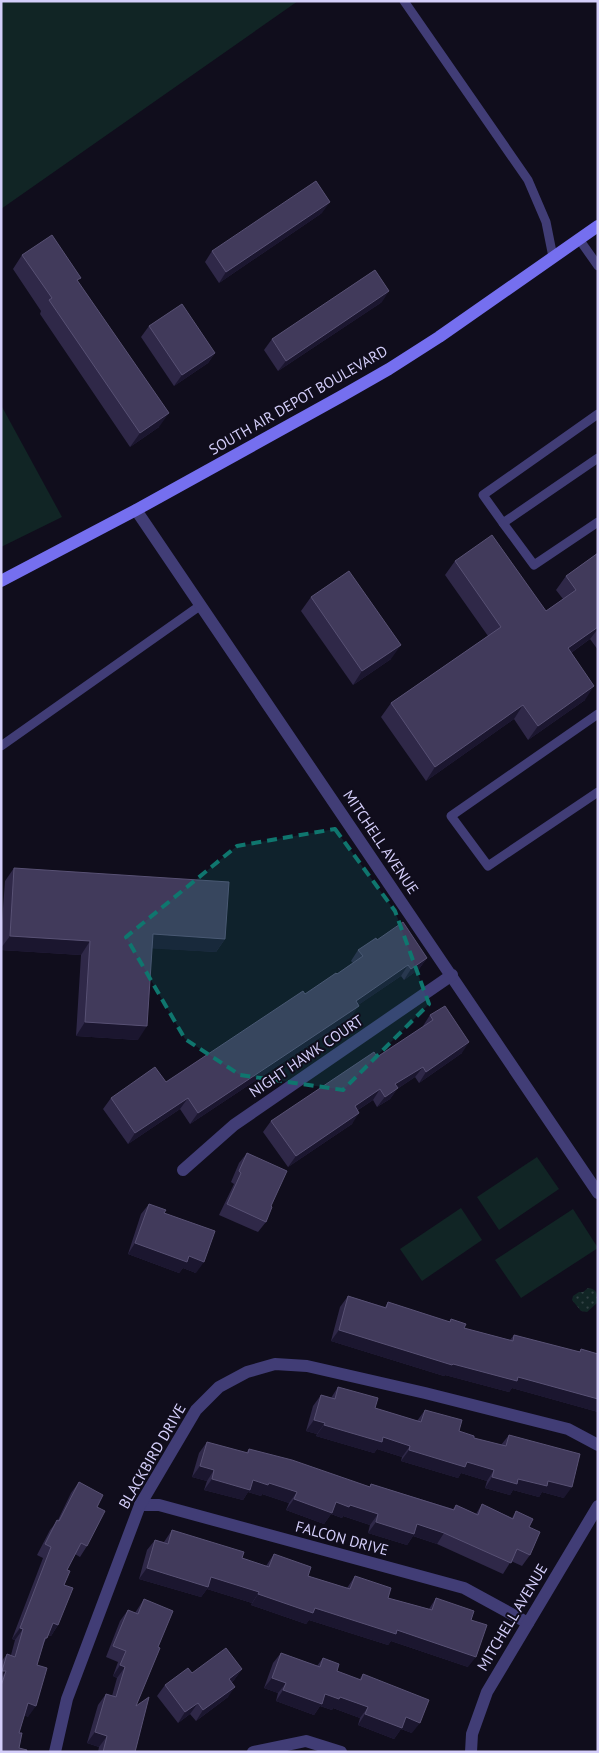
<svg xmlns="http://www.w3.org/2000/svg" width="599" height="1753" font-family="'PT Sans',sans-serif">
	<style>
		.grass { fill: #112525 }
		.park { fill: url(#park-dots) }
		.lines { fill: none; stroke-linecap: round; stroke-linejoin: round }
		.lane { stroke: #413d76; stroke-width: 9 }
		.street { stroke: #413d76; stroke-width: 12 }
		.secondary { stroke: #756fef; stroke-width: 12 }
		.wall { fill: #2f2848 }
		.shaded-wall { fill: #1b162f }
		.building { fill: #413a5b; stroke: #585174 }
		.marked { fill: #0f766e; fill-opacity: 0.2; stroke: #0f766e; stroke-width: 4; stroke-dasharray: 10 6; stroke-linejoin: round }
		.labels { text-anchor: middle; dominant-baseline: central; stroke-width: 4; stroke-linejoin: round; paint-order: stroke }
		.street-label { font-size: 15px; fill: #d4cefa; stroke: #100d1c }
	</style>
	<defs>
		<pattern id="park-dots" width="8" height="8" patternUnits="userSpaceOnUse" patternTransform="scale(1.25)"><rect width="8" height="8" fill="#112525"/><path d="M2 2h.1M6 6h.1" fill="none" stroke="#334346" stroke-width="1.8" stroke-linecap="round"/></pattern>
	</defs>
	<rect width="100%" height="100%" fill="#100d1c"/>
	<g class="grass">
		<polygon points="1,1 298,1 1,209"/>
		<polygon points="1,405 62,517 1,547"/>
		<polygon points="537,1157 559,1189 499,1230 477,1197"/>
		<polygon points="461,1208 482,1240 422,1281 400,1249"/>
		<polygon points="573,1209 598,1248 521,1298 495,1260"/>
	</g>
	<path class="park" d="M 588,1288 C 596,1289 598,1293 598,1302 L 587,1312 L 581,1311 L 572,1300 L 573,1296 L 579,1292 L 583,1292 Z"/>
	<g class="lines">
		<g class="lane">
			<polyline points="404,1 528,180 546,222 553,257"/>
			<polyline points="579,239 598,266"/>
			<polyline points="598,414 483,495 503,523 598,458"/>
			<polyline points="503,523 534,565 598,522"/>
			<polyline points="598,714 451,816 488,866 598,792"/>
			<polyline points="1,746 201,605"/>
		</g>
		<g class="street">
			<polyline points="136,510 598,1193"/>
			<polyline points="183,1170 234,1125 452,975"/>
			<polyline points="140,1505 159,1505 464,1588 528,1623"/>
			<polyline points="55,1752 67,1699 140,1505 196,1410 219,1387 247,1372 275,1364 307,1366 425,1393 568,1429 598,1445"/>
			<polyline points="253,1752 306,1741 341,1752"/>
			<polyline points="471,1752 472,1734 487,1692 598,1506"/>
		</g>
		<polyline class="secondary" points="1,581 136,510 340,397 389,369 439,337 598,226"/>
	</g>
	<g class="wall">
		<polygon points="322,213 219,283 205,262 212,251"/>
		<polygon points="22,255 78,282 159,427 130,447 40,314 41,311 13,269"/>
		<polygon points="382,302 278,371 264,350 272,339"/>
		<polygon points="149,326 215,353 208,363 174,386 141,337"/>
		<polygon points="598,553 598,650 590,639 571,653 585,700 528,740 514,719 426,781 381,717 391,703 488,636 445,575 455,561 546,611 563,599 556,590 566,576"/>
		<polygon points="311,597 391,659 353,685 301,611"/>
		<polygon points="14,868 225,939 216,952 152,948 138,1040 76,1036 81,955 1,950 1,935 5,881"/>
		<polygon points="377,940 427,958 419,969 404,980 401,976 358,1005 351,1017 190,1124 180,1109 128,1144 103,1109 111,1098 166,1082 337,974 353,963 351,961 358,950"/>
		<polygon points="430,1015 462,1053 419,1083 415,1077 397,1089 390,1099 377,1107 373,1100 358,1110 352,1124 288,1167 263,1132 271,1121 377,1057 423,1027 423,1026"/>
		<polygon points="247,1153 271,1206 266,1222 258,1232 219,1215 234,1184 231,1182 239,1163"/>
		<polygon points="149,1204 164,1213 196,1273 183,1268 179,1273 128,1254 141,1214"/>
		<polygon points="348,1296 385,1307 388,1302 449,1322 451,1319 464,1328 510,1340 514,1335 579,1352 581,1349 598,1354 598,1412 512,1388 509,1392 445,1375 444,1376 331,1341 340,1307"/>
		<polygon points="338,1387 375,1408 417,1421 425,1410 459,1431 474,1438 501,1445 509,1435 564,1498 542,1492 539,1497 513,1490 510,1495 485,1488 487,1481 461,1473 458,1478 401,1461 402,1457 377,1449 374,1453 316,1436 317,1434 306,1431 313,1406 321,1395 331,1398"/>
		<polygon points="207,1442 246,1453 249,1449 370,1487 371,1484 453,1509 456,1505 476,1514 482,1504 512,1518 516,1511 529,1527 530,1555 522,1566 511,1561 503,1574 437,1544 413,1536 407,1545 368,1533 370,1525 343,1516 342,1518 331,1514 324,1524 286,1510 289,1503 262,1494 261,1496 248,1492 243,1500 204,1490 207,1481 192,1477 199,1453"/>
		<polygon points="79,1482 97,1507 87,1546 80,1557 75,1554 67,1570 58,1625 51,1636 48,1635 44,1643 37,1665 28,1717 25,1715 1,1752 1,1662 7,1654 11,1655 15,1640 12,1639 43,1558 37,1555 50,1530 58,1520 71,1493"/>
		<polygon points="172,1530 242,1558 266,1566 274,1554 308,1576 347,1588 355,1576 388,1598 429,1609 436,1598 471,1620 468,1667 391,1641 388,1645 309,1620 306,1624 251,1605 252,1603 207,1589 201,1597 139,1579 147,1550 155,1540 164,1542"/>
		<polygon points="144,1599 158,1647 136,1706 135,1752 98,1752 99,1747 87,1743 98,1705 106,1694 112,1696 117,1678 113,1676 118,1662 106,1657 120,1621 128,1610 135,1613"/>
		<polygon points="281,1653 317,1666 323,1658 337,1671 359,1680 363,1674 412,1733 401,1729 394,1739 358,1725 360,1718 333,1708 332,1710 320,1706 314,1715 276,1701 278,1693 264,1688 273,1663"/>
		<polygon points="242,1669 234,1680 232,1682 228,1697 196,1721 190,1714 178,1723 157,1696 165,1685 192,1673"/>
	</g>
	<g class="shaded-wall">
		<polygon points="330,202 322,213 219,283 226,272"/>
		<polygon points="389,291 382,302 278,371 286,361"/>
		<polygon points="215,353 208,363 174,386 182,375"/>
		<polygon points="169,413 159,427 130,447 140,433"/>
		<polygon points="598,627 598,629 590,639 558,662 568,648"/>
		<polygon points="401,645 391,659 353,685 362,671"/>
		<polygon points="594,686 585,700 528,740 538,726"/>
		<polygon points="523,705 514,719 426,781 435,767"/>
		<polygon points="153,934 225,939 216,952 143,948"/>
		<polygon points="10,936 90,941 81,955 1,950 1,948"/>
		<polygon points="427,958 419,969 404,980 411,969"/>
		<polygon points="408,965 401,976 348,1012 356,1001"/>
		<polygon points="359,1006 351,1017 190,1124 198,1113"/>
		<polygon points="85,1022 147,1026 138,1040 76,1036"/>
		<polygon points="469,1042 462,1053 419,1083 426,1072"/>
		<polygon points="423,1067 415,1077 397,1089 390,1099 377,1107 395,1084"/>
		<polygon points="380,1089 373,1100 347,1117 355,1106"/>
		<polygon points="188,1098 180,1109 128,1144 135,1133"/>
		<polygon points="359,1113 352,1124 288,1167 296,1156"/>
		<polygon points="135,1243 189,1256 204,1262 196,1273 183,1268 179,1273 128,1254"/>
		<polygon points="339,1330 453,1364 518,1377 598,1399 598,1412 512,1388 509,1392 445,1375 444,1376 331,1341"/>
		<polygon points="314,1420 325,1423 317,1434 306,1431"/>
		<polygon points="324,1425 383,1437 410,1446 402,1457 377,1449 374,1453 316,1436"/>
		<polygon points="409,1450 467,1462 494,1470 487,1481 461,1473 458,1478 401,1461"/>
		<polygon points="200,1466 214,1470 207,1481 192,1477"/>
		<polygon points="492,1477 548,1481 572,1487 564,1498 542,1492 539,1497 513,1490 510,1495 485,1488"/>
		<polygon points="212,1479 253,1480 269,1483 297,1492 289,1503 262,1494 261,1496 248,1492 243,1500 204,1490"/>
		<polygon points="294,1499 336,1502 350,1505 378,1514 370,1525 343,1516 342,1518 331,1514 324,1524 286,1510"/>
		<polygon points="376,1522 417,1524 444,1533 437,1544 413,1536 407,1545 368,1533"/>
		<polygon points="147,1568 211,1577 259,1592 252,1603 207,1589 201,1597 139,1579"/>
		<polygon points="258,1594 397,1630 476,1657 468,1667 391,1641 388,1645 309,1620 306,1624 251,1605"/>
		<polygon points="53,1623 58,1625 51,1636 45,1633"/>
		<polygon points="20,1628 23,1629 15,1640 12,1639"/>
		<polygon points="120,1665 125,1667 117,1678 113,1676"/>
		<polygon points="242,1669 234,1680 222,1690 229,1679"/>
		<polygon points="2,1671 6,1671 1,1678 1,1672"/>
		<polygon points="272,1678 286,1683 278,1693 264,1688"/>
		<polygon points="235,1687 228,1697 196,1721 203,1710"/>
		<polygon points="283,1690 325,1694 340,1697 368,1707 360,1718 333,1708 332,1710 320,1706 314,1715 276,1701"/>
		<polygon points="28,1703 36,1706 28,1717 21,1714"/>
		<polygon points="198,1703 190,1714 178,1723 185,1712"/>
		<polygon points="365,1714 406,1717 420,1723 412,1733 401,1729 394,1739 358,1725"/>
		<polygon points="95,1732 107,1736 99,1747 87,1743"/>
	</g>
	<g class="building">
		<polygon points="316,181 330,202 226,272 212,251"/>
		<polygon points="52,235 81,278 77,280 169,413 140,433 49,300 52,298 22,255"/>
		<polygon points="375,270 389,291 286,361 272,339"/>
		<polygon points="182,304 215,353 182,375 149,326"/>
		<polygon points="492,535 546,611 576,590 566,576 598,553 598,627 568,648 594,686 538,726 523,705 435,767 391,703 501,627 455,561"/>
		<polygon points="349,571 401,645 362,671 311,597"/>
		<polygon points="14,868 229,882 225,939 153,934 147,1026 85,1022 90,941 10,936"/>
		<polygon points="403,922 427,958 411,969 408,965 356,1001 359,1006 198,1113 188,1098 135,1133 111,1098 155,1067 166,1082 303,991 305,994 336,973 337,974 363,956 358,950 376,938 377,940"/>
		<polygon points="445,1006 469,1042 426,1072 423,1067 395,1084 398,1088 385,1097 380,1089 355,1106 359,1113 296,1156 271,1121 374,1052 377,1057 433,1020 430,1015"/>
		<polygon points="247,1153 287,1171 271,1206 272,1207 266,1222 227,1204 241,1173 239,1171"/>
		<polygon points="149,1204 166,1210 164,1213 215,1231 204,1262 189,1256 187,1262 135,1243"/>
		<polygon points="348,1296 386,1308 388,1302 450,1322 451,1319 466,1324 464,1328 513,1341 514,1335 580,1352 581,1349 598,1354 598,1399 518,1377 517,1381 453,1364 452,1365 339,1330"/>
		<polygon points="338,1387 378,1398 375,1408 421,1422 425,1410 462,1420 459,1431 474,1436 474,1438 506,1446 509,1435 580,1454 572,1487 548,1481 547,1486 518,1479 517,1484 492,1477 494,1470 467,1462 465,1467 409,1450 410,1446 383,1437 382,1442 324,1425 325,1423 314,1420 321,1395 335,1399"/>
		<polygon points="207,1442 248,1453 249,1449 292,1460 370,1487 371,1484 454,1510 456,1505 478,1515 482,1504 513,1519 516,1511 533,1519 529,1527 540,1532 530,1555 517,1549 511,1563 444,1533 417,1524 414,1534 376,1522 378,1514 350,1505 349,1507 336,1502 332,1513 294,1499 297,1492 269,1483 268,1485 253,1480 250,1490 212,1479 214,1470 200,1466"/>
		<polygon points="79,1482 103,1495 97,1507 105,1511 87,1546 81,1543 67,1570 70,1571 64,1585 73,1588 58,1625 53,1623 47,1638 45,1638 37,1665 47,1668 36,1706 28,1703 19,1733 22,1733 19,1748 27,1750 26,1752 1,1752 1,1686 6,1671 2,1671 7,1654 15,1657 23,1629 20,1628 51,1547 45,1544 57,1520 59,1521"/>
		<polygon points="172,1530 244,1552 242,1558 269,1567 274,1554 311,1567 308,1576 350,1589 355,1576 391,1588 388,1598 432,1610 436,1598 474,1611 471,1620 487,1625 476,1657 397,1630 396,1634 315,1608 313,1613 258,1594 259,1592 211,1577 208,1587 147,1568 155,1540 168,1544"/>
		<polygon points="144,1599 173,1611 158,1647 160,1648 136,1706 149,1697 135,1752 103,1752 107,1736 95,1732 106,1694 116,1697 125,1667 120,1665 126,1651 113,1646 128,1610 138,1614"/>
		<polygon points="226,1648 242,1669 229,1679 235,1687 203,1710 198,1703 185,1712 165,1685 188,1668 192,1673"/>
		<polygon points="281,1653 320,1667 323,1658 339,1664 337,1671 361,1680 363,1674 429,1700 420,1723 406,1717 402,1728 365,1714 368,1707 340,1697 339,1699 325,1694 322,1704 283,1690 286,1683 272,1678"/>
	</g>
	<path class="marked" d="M 335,829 L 395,911 L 429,1004 L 343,1090 L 240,1075 L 185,1039 L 126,937 L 237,846 Z"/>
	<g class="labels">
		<g class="street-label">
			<text transform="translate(298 400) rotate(-30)">SOUTH AIR DEPOT BOULEVARD</text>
			<text transform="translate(381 842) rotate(56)">MITCHELL AVENUE</text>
			<text transform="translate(306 1056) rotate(-34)">NIGHT HAWK COURT</text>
			<text transform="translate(152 1456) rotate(-60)">BLACKBIRD DRIVE</text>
			<text transform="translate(342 1538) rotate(15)">FALCON DRIVE</text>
			<text transform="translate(512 1617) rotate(-59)">MITCHELL AVENUE</text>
		</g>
	</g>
	<rect width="599" height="1753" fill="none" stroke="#d4cefa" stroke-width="5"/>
</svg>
